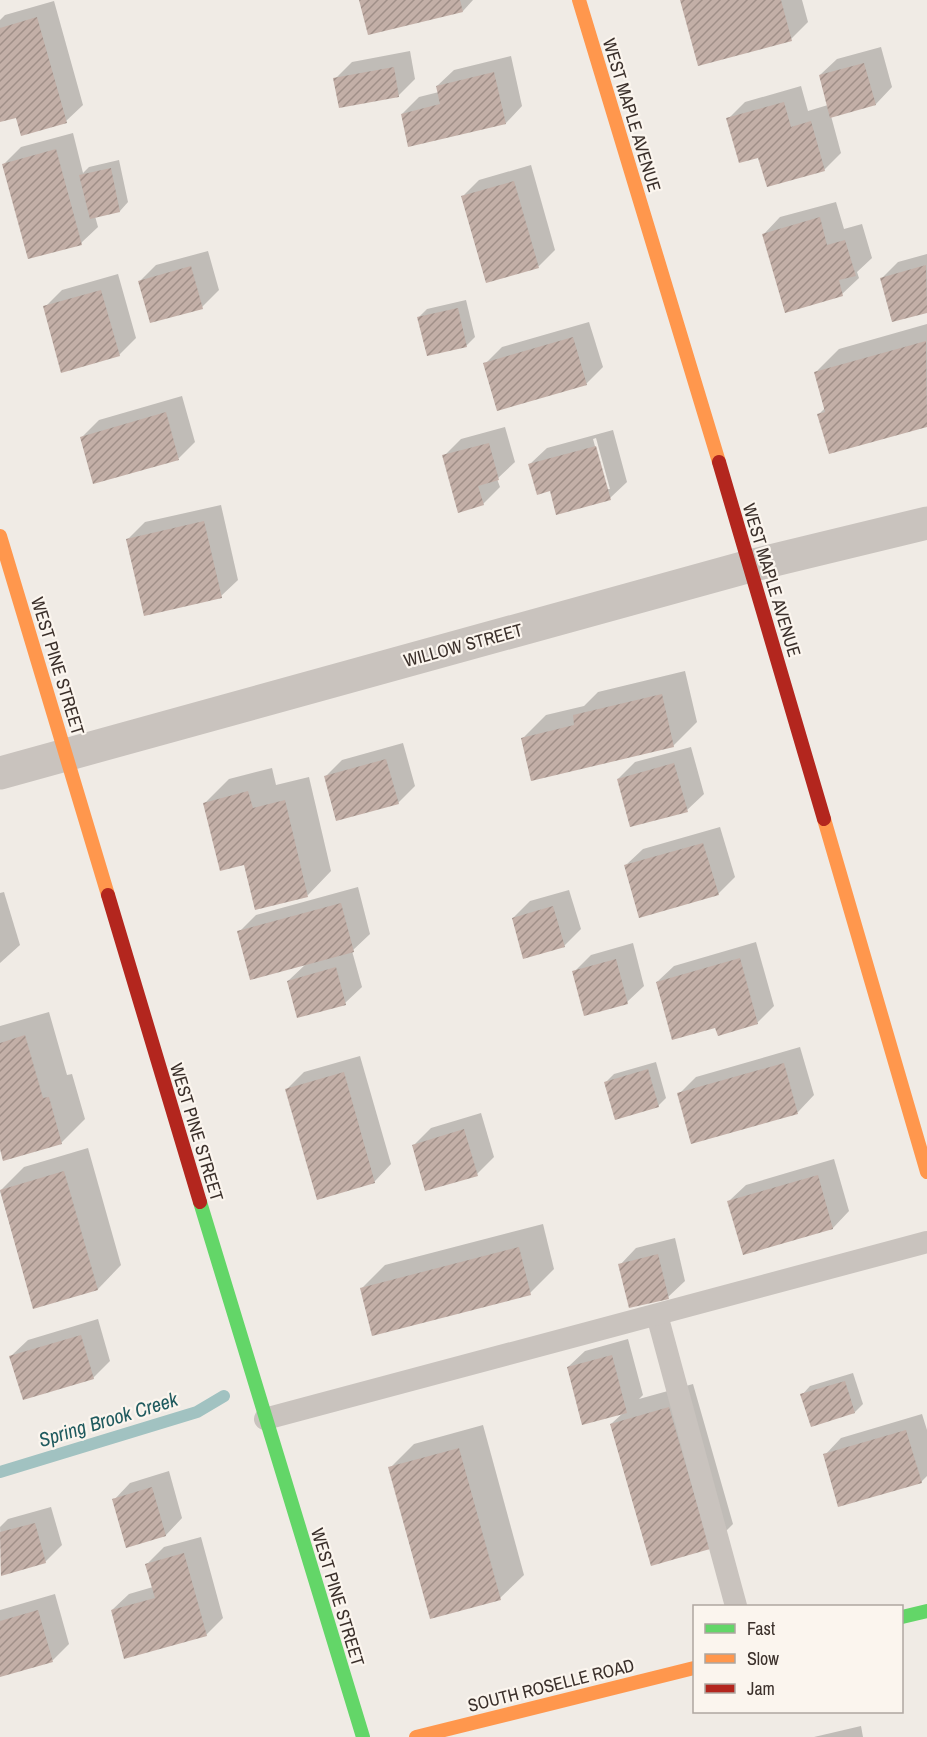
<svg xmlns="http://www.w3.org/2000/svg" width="927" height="1737" font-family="'Archivo Narrow',sans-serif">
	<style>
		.shadow { fill: #0003; fill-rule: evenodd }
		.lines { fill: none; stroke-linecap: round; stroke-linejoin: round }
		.stream { stroke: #a1c2c1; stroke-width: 12 }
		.building { fill: url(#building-hatch) }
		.lane { stroke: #c9c3be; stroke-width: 22 }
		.street { stroke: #c9c3be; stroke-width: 33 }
		.fast { stroke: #63d668; stroke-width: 14 }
		.slow { stroke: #ff974d; stroke-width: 14 }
		.jam { stroke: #b3261e; stroke-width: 14 }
		.labels { text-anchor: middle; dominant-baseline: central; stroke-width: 4.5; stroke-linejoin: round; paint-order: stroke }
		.street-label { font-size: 18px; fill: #3b302b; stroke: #fbf5ee }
		.water-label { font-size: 20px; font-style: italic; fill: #1f5a5e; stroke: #fbf5ee }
	</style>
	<defs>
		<pattern id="building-hatch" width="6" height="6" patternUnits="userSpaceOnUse" patternTransform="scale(1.5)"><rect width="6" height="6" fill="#c3afa7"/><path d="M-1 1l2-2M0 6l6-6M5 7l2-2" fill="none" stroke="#a08f88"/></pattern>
	</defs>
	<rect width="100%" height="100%" fill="#f0ebe5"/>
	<g class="shadow">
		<polygon points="361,0 473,0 463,11"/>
		<polygon points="681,0 802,0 808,22 791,39"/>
		<polygon points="54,1 83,105 66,121 17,116 0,120 0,20 5,15"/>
		<polygon points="881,47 892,87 876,104 831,116 841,153 824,170 759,156 728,119 745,102 801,86 808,111 828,105 820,75 837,59"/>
		<polygon points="410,51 415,79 398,96 335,79 352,62"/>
		<polygon points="511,56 522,106 506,123 402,114 419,97 439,92 437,86 454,70"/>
		<polygon points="73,133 83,173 89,167 119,160 128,202 120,211 95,216 98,227 81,243 4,164 21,147"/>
		<polygon points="531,165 555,250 539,266 487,281 463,196 479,180"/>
		<polygon points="836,202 844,229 862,224 872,258 857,272 859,278 842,294 764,234 780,217"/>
		<polygon points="208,251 219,290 202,307 139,282 156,265"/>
		<polygon points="927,254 927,311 893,321 881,279 898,262"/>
		<polygon points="118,274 136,338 119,355 45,307 62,290"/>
		<polygon points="466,300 475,337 466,346 419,317 427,309"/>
		<polygon points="589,322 603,367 586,384 485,364 502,347"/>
		<polygon points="927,324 927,425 830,452 819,414 825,408 815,373 839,349"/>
		<polygon points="182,396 195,442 179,458 94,482 82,437 99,420"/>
		<polygon points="505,427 515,462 497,479 500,487 483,504 444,456 461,439"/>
		<path d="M 613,430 L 627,482 L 610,498 L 552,490 L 530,464 L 547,448 ZM 596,438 L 610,489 L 607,489 L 593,439 Z"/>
		<polygon points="221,505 238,580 221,596 128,539 145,522"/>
		<polygon points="685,671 697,722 673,746 522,739 546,715 584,706 598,692"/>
		<polygon points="403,743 415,786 398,803 325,777 342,760"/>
		<polygon points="691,747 704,794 687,810 618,779 635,762"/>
		<polygon points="272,768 276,785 309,777 331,871 308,895 245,863 205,803 229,779"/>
		<polygon points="720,827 735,877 718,894 626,865 643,849"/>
		<polygon points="358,887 370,934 352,951 362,987 345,1003 288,981 306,964 239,932 256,915"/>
		<polygon points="569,890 581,929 564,946 513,918 530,901"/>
		<polygon points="4,892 20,945 0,963 0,893"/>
		<polygon points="756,942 774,1006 757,1023 716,1026 657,982 674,966"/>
		<polygon points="633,943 644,986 627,1002 574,972 591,955"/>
		<polygon points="49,1012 67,1075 72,1074 85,1119 61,1143 0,1143 0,1026"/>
		<polygon points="800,1047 814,1095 798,1112 692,1142 679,1094 696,1077"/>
		<polygon points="360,1056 391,1164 375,1181 318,1198 287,1089 304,1072"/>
		<polygon points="656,1062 666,1098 658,1106 606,1082 614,1074"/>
		<polygon points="481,1113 494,1157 477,1174 414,1145 431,1128"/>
		<polygon points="88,1148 121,1265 98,1289 34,1307 0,1191 24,1167"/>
		<polygon points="834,1159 849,1211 833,1228 744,1253 729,1201 746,1185"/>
		<polygon points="543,1224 554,1269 530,1293 361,1289 385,1265"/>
		<polygon points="675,1238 685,1281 668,1297 620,1265 636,1248"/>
		<polygon points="98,1319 110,1361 93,1378 11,1356 28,1340"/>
		<polygon points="628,1339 643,1395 639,1399 693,1384 733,1524 709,1548 611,1424 623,1413 568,1367 585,1351"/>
		<polygon points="853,1373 863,1404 855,1412 802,1395 810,1386"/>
		<polygon points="922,1414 927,1430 927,1476 921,1482 825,1455 841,1438"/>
		<polygon points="483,1425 524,1575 500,1598 390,1468 414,1444"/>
		<polygon points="169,1471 182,1518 166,1535 127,1546 114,1500 130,1483"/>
		<polygon points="51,1507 62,1545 45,1562 2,1574 0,1527 8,1519"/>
		<polygon points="201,1537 223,1618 206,1635 112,1610 129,1594 153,1587 147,1564 164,1547"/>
		<polygon points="55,1594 69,1644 53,1660 0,1675 0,1610"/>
		<polygon points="861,1726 863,1737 814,1737"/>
	</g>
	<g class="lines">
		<polyline class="stream" points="0,1472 197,1412 224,1396"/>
	</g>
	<g class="building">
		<polygon points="359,0 460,0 463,12 368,35"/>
		<polygon points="680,0 781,0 792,41 698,66"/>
		<polygon points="37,17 67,123 21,136 16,118 0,122 0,28"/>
		<polygon points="864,63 876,105 830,118 819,75"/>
		<polygon points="394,67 399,97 339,108 333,78"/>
		<polygon points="494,72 506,124 408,147 401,114 440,104 436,86"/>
		<polygon points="784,102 791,127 811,121 825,171 767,187 758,158 739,163 726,118"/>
		<polygon points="56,149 82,245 28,259 2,164"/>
		<polygon points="111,168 120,212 90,219 79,175"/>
		<polygon points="514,181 539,268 486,283 461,196"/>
		<polygon points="820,217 827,245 845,240 856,276 839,280 843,296 785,313 762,234"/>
		<polygon points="926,265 927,313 892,322 880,278"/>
		<polygon points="191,266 203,309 150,323 138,281"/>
		<polygon points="101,290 120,356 61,373 43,306"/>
		<polygon points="458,308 467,347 427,356 417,317"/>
		<polygon points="573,337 587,385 497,411 483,363"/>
		<polygon points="926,341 927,427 829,454 817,414 825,412 814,372"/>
		<polygon points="166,412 179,460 93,484 80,437"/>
		<polygon points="489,443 499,480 478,486 484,505 458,513 442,455"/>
		<polygon points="596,446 611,500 556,515 550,491 537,495 528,464"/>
		<polygon points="204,521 222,598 144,616 126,539"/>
		<polygon points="662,694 674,747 531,781 521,738 574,725 573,715"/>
		<polygon points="386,759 399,804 336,821 324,776"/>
		<polygon points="674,763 688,812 630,827 617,779"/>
		<polygon points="248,791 253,808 285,800 308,897 255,910 244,865 220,871 203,803"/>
		<polygon points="703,843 719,895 639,918 624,865"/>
		<polygon points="341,903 354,952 250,980 237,931"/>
		<polygon points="553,906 565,947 523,959 512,918"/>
		<polygon points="740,958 758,1024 718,1036 715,1028 672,1040 656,982"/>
		<polygon points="616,959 628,1004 584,1016 572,971"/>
		<polygon points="336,967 346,1005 297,1018 287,981"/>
		<polygon points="25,1035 43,1098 49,1097 62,1144 3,1161 0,1149 0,1043"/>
		<polygon points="784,1063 798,1114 691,1144 677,1093"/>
		<polygon points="648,1069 659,1107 615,1120 604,1082"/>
		<polygon points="344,1072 375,1183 317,1200 285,1089"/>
		<polygon points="464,1129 478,1176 425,1191 412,1145"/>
		<polygon points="64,1171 98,1290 33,1309 0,1190"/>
		<polygon points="818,1175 833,1229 743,1255 727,1201"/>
		<polygon points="519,1247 531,1295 372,1336 360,1288"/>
		<polygon points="658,1254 669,1299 629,1308 618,1264"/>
		<polygon points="81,1335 94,1379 23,1400 9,1356"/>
		<polygon points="612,1355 627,1413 582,1425 567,1367"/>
		<polygon points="845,1381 855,1413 811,1427 800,1394"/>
		<polygon points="669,1407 710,1549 651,1566 610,1424"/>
		<polygon points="906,1430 922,1483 838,1507 823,1454"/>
		<polygon points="459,1448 501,1600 430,1619 388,1467"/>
		<polygon points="152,1487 166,1536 126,1548 112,1499"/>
		<polygon points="35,1523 46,1563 1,1576 0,1532"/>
		<polygon points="184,1553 207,1636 124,1659 111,1610 155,1598 145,1564"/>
		<polygon points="38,1610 53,1662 0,1677 0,1621"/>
	</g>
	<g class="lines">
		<g class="lane">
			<polyline points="657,1315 736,1606"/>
			<polyline points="265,1419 927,1242"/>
		</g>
		<polyline class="street" points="0,773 750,566 927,523"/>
		<g class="fast">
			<polyline points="200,1202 363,1737"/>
			<polyline points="902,1617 927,1611"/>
		</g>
		<g class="slow">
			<polyline points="579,0 719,462"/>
			<polyline points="0,536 108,895"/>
			<polyline points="824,819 927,1172"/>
			<polyline points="416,1737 694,1668"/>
		</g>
		<g class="jam">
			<polyline points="719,462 824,819"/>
			<polyline points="108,895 200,1202"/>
		</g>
	</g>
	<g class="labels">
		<g class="street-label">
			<text transform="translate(632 115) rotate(73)">WEST MAPLE AVENUE</text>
			<text transform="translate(772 580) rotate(73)">WEST MAPLE AVENUE</text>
			<text transform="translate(463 645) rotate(-15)">WILLOW STREET</text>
			<text transform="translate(58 666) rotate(73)">WEST PINE STREET</text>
			<text transform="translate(197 1132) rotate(73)">WEST PINE STREET</text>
			<text transform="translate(338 1597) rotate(73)">WEST PINE STREET</text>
			<text transform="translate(551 1685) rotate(-14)">SOUTH ROSELLE ROAD</text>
		</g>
		<g class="water-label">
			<text transform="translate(108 1419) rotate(-17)">Spring Brook Creek</text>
		</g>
	</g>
	<rect x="693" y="1605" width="210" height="108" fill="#fbf5ee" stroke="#aea6a0" stroke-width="1.5"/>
	<rect x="705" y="1624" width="30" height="9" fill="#63d668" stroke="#aea6a0" stroke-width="1.5"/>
	<text x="747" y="1635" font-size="18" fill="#3b302b">Fast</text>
	<rect x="705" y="1654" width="30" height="9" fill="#ff974d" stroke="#aea6a0" stroke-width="1.5"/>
	<text x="747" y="1665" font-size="18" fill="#3b302b">Slow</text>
	<rect x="705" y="1684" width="30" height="9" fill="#b3261e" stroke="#aea6a0" stroke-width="1.5"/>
	<text x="747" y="1695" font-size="18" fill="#3b302b">Jam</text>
</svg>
